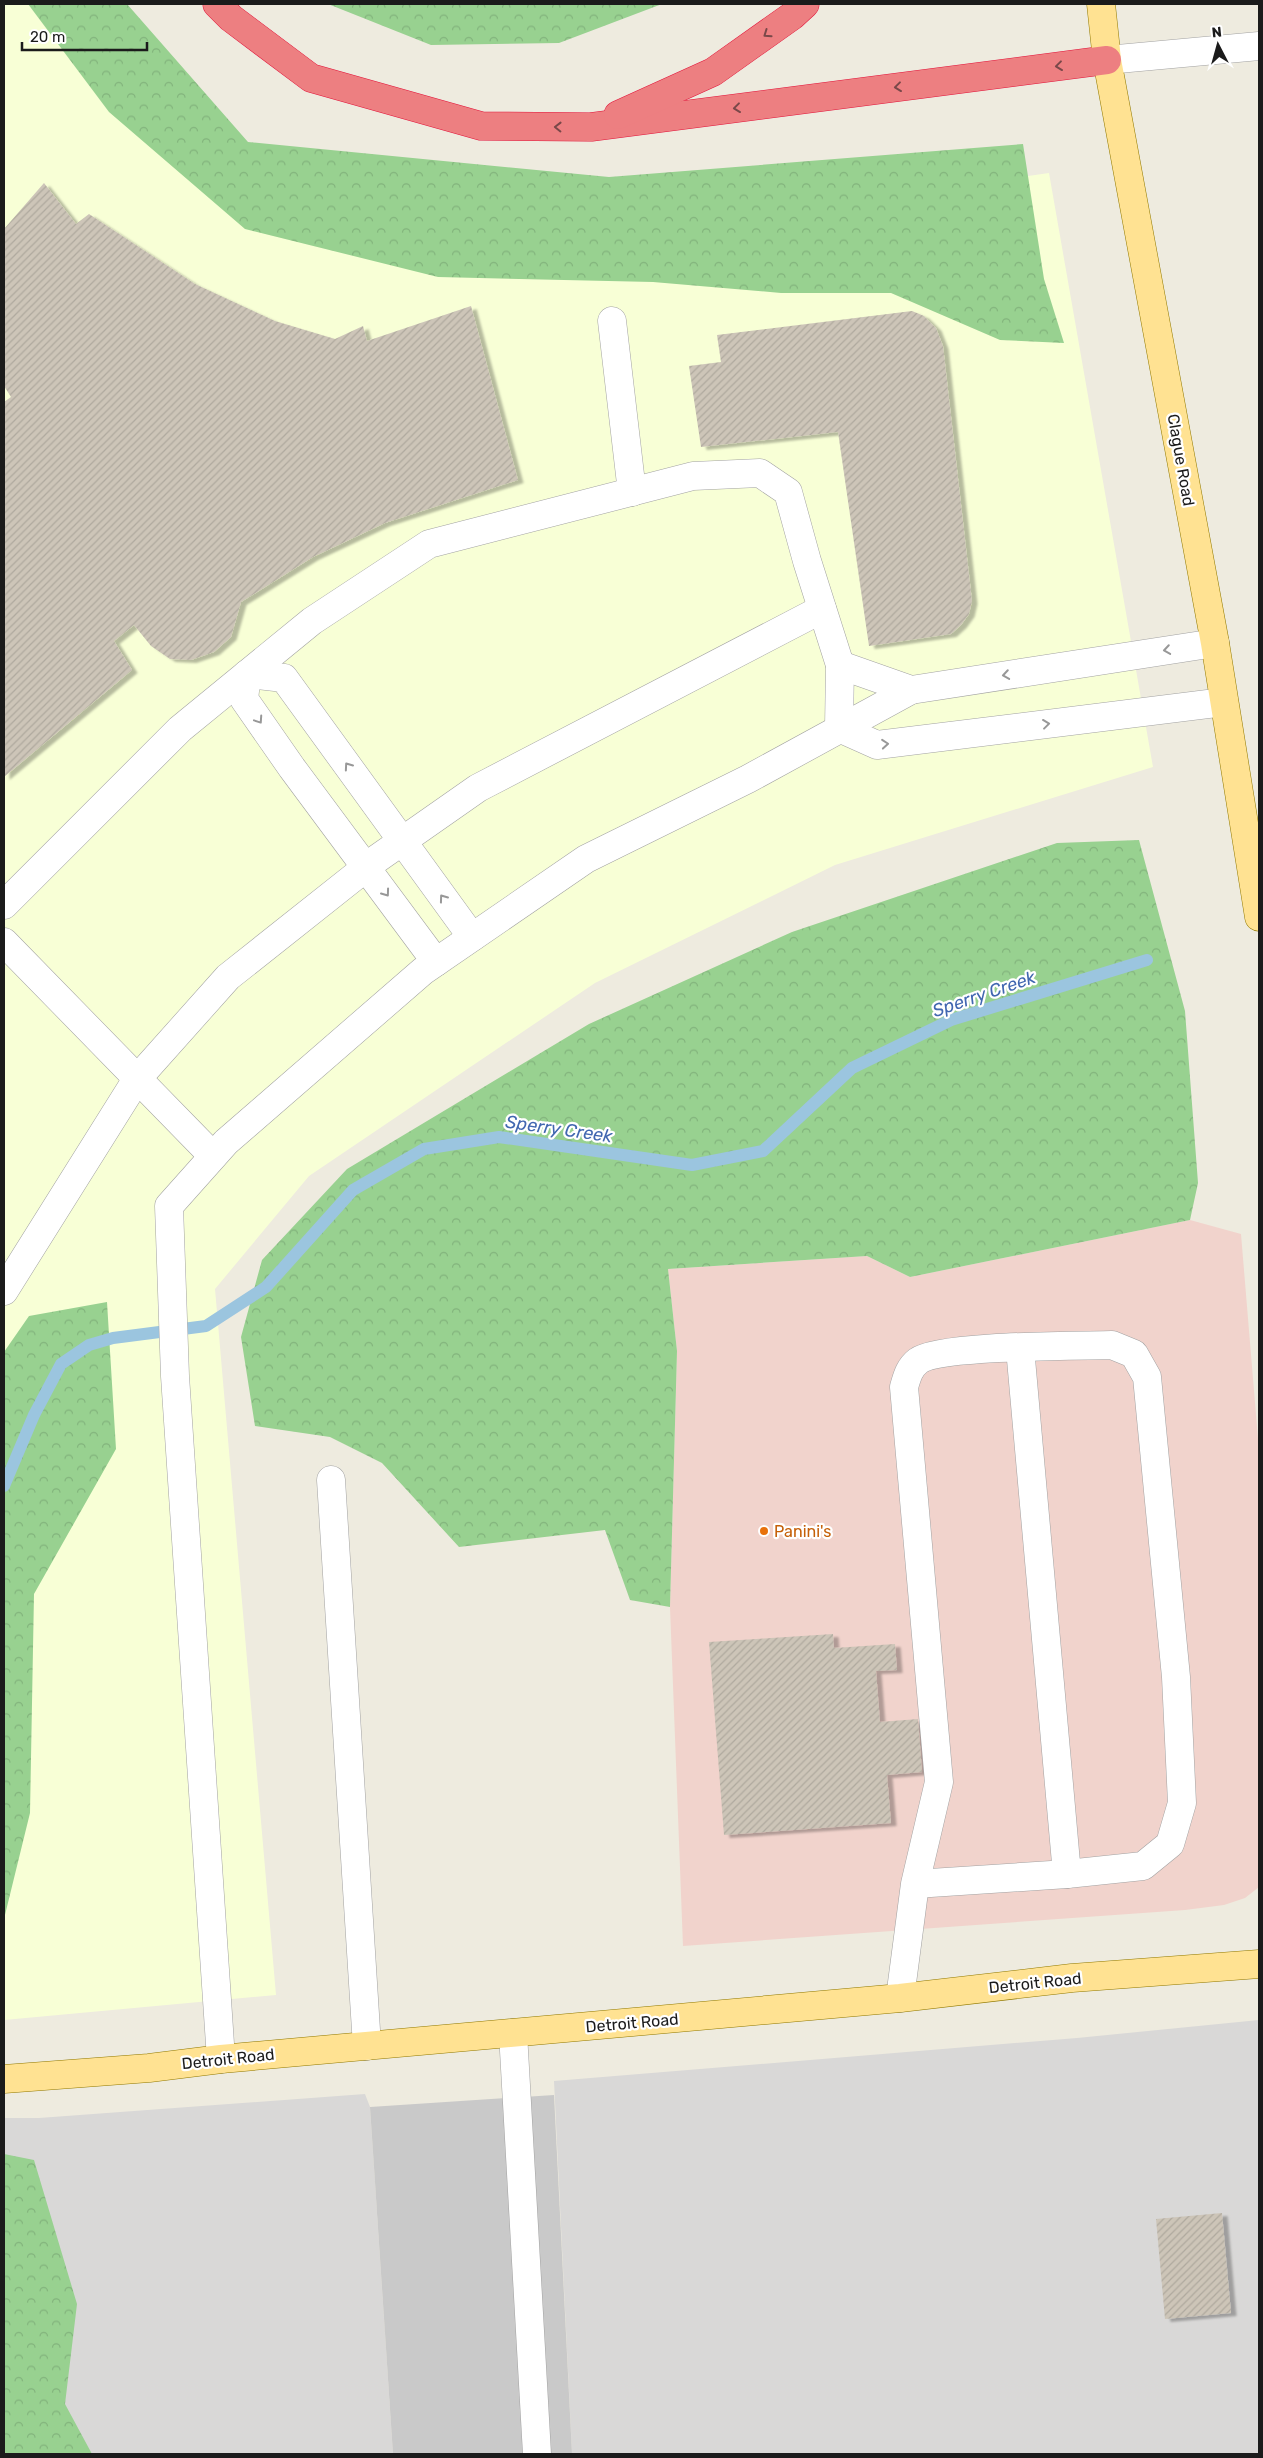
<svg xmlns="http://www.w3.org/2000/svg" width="1263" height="2458" font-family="Rubik,sans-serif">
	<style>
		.residential { fill: #d9d8d7 }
		.commercial { fill: #f1d3cc }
		.education { fill: #f8ffd6 }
		.religious { fill: #c9c9c9 }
		.forest { fill: url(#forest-crowns) }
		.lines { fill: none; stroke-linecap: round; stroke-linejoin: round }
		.stream { stroke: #9bc5df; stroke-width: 12 }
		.building { fill: url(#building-hatch); filter: url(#shadow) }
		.minor-casing { stroke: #a2a2a2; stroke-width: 29 }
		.major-casing { stroke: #917900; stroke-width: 29 }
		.highway-casing { stroke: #e2153b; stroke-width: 29 }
		.minor { stroke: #fff; stroke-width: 28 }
		.major { stroke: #ffe292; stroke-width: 28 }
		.highway { stroke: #ed7f81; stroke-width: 28 }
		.oneway { stroke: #794849 }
		.oneway2 { stroke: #989898 }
		.food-dot { fill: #e8710a; stroke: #fff; stroke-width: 2 }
		.labels { text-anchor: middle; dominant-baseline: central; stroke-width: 4.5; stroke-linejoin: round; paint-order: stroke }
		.street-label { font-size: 16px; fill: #1b1b1b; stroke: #fff }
		.food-label { font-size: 16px; fill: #c56008; stroke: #fff; text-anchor: start }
		.water-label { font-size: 18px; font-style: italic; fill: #4167b0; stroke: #fff }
	</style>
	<defs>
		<pattern id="forest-crowns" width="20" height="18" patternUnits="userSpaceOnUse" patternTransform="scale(1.25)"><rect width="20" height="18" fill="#98d190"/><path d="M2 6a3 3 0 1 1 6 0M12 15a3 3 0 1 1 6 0" fill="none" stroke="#82b37c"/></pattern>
		<pattern id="building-hatch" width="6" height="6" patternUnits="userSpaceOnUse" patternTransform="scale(1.25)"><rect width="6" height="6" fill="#cdc5b8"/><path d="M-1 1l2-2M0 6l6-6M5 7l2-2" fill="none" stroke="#afa99e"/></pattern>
		<filter id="shadow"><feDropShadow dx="5.5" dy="3" stdDeviation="1" flood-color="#0004"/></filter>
	</defs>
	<rect width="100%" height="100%" fill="#eeebdf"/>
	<g class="residential">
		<polygon points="1259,2020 1259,2454 572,2454 554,2081 1077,2038"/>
		<polygon points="365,2094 370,2107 393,2454 4,2454 4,2118 39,2118"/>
	</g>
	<polygon class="commercial" points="1190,1220 1241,1234 1259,1451 1259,1887 1245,1898 1224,1905 1185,1910 683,1946 670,1607 677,1351 668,1269 867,1256 910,1277"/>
	<polygon class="education" points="4,4 63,4 189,146 621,233 1049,173 1153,767 835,865 595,983 309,1176 215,1289 276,1995 4,2020"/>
	<polygon class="religious" points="554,2095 572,2454 393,2454 370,2107"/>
	<g class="forest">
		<polygon points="28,4 127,4 248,142 609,177 1023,144 1044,279 1064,343 1000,340 891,293 781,293 653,282 438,277 245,229 109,112"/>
		<polygon points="328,4 662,4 559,43 431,45"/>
		<polygon points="1139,840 1185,1011 1198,1183 1190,1220 910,1277 867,1256 668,1269 677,1351 670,1607 630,1600 605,1530 459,1547 382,1463 330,1437 255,1426 241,1337 262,1260 347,1169 589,1024 792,932 1057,843"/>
		<polygon points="107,1302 116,1449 34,1594 30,1813 4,1919 4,1352 29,1316"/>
		<polygon points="4,2154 34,2160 77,2304 65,2404 92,2454 4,2454"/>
	</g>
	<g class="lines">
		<polyline class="stream" points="4,1486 34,1415 61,1364 89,1345 113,1338 206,1326 266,1287 353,1190 424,1149 499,1137 692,1165 763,1151 852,1068 951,1020 1147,960"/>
	</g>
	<g class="building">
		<polygon points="44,183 76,224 89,214 195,284 275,321 335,339 363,326 367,341 471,306 518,480 385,523 313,557 241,602 231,637 214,652 191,660 170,659 151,646 134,625 114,641 132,670 4,777 4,402 11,397 4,386 4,229"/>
		<polygon points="912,311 924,316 936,328 943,346 972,601 969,614 961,625 951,634 869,646 838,432 701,447 689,366 721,362 717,335"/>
		<polygon points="833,1634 834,1648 895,1644 897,1670 876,1671 880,1722 918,1719 922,1772 887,1775 891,1823 724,1835 709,1642"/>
		<polygon points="1222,2213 1231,2313 1165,2319 1156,2219"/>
	</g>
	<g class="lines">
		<defs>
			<g id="minor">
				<polyline points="1107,60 1259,46"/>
				<polyline points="612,321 632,492"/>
				<polyline points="840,665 911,690 1215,643"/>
				<polyline points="839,728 877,745 1224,702"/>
				<polyline points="4,905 180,729 312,621 429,544 693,476 760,473 788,492 807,561 840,665 839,728"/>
				<polyline points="4,942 213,1156"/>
				<polyline points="436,962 292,768 244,699 247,674 284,678 472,937"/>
				<polyline points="4,1291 137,1079 228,977 378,858 478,788 822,609"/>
				<polyline points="1020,1348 1067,1874"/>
				<polyline points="331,1480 367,2046"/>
				<path d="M 900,1998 L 915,1884 L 1067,1874 L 1143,1866 L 1170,1844 L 1182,1803 L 1176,1677 L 1147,1377 L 1134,1354 L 1112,1345 C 1079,1346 938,1345 918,1361 C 909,1368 907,1377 904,1387 L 939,1782 L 915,1884"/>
				<polyline points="513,2033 537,2454"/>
				<polyline points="221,2059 175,1376 169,1206 226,1142 423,971 586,859 748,779 911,690"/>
			</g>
			<g id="major">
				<polyline points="1101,4 1107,60 1215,643 1259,917"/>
				<polyline points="4,2079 149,2068 221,2059 900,1998 1072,1978 1259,1964"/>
			</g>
			<g id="highway">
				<polyline points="217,4 231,18 311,78 481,126 591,127 1107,60"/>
				<polyline points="618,115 713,72 792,16 805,4"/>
			</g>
		</defs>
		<use href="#minor" class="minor-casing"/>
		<use href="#major" class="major-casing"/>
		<use href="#highway" class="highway-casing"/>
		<use href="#minor" class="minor"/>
		<use href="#major" class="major"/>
		<use href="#highway" class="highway"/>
	</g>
	<defs><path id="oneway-chevron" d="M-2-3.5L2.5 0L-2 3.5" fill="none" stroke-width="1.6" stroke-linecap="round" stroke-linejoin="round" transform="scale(1.25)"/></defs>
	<g class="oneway">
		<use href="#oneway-chevron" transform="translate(767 34) rotate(145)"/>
		<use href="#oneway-chevron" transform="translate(1059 66) rotate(173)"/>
		<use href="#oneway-chevron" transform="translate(898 87) rotate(173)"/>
		<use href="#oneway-chevron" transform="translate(737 108) rotate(173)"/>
		<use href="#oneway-chevron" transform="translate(558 127) rotate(-179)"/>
	</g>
	<g class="oneway2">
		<use href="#oneway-chevron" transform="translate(1167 650) rotate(171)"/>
		<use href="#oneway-chevron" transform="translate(1006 675) rotate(171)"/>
		<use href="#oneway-chevron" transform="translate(259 720) rotate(56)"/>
		<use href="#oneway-chevron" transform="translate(1046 724) rotate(-7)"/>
		<use href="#oneway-chevron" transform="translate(885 744) rotate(-5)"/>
		<use href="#oneway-chevron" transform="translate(348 766) rotate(-125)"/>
		<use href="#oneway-chevron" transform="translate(386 893) rotate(54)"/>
		<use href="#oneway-chevron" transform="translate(443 898) rotate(-126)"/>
	</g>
	<circle class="food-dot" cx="764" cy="1531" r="5"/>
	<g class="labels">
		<g class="street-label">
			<text transform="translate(1181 460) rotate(80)">Clague Road</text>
			<text transform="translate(1035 1983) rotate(-6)">Detroit Road</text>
			<text transform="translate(632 2023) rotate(-5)">Detroit Road</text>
			<text transform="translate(228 2059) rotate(-6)">Detroit Road</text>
		</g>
		<g class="food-label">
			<text x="774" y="1531">Panini's</text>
		</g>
		<g class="water-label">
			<text transform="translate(984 994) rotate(-19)">Sperry Creek</text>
			<text transform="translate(559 1129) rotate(8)">Sperry Creek</text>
		</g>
	</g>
	<rect width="1263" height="2458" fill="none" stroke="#1b1b1b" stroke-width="10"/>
	<g transform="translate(1218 45) rotate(354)" stroke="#ffffff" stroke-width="4" paint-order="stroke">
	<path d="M0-4L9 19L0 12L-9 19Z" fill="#1b1b1b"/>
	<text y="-8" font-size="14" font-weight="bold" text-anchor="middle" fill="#1b1b1b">N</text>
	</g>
	<path d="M22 42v8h125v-8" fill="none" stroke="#1b1b1b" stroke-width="2.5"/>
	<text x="30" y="42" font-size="15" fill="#1b1b1b" stroke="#ffffff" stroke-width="4" paint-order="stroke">20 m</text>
</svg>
